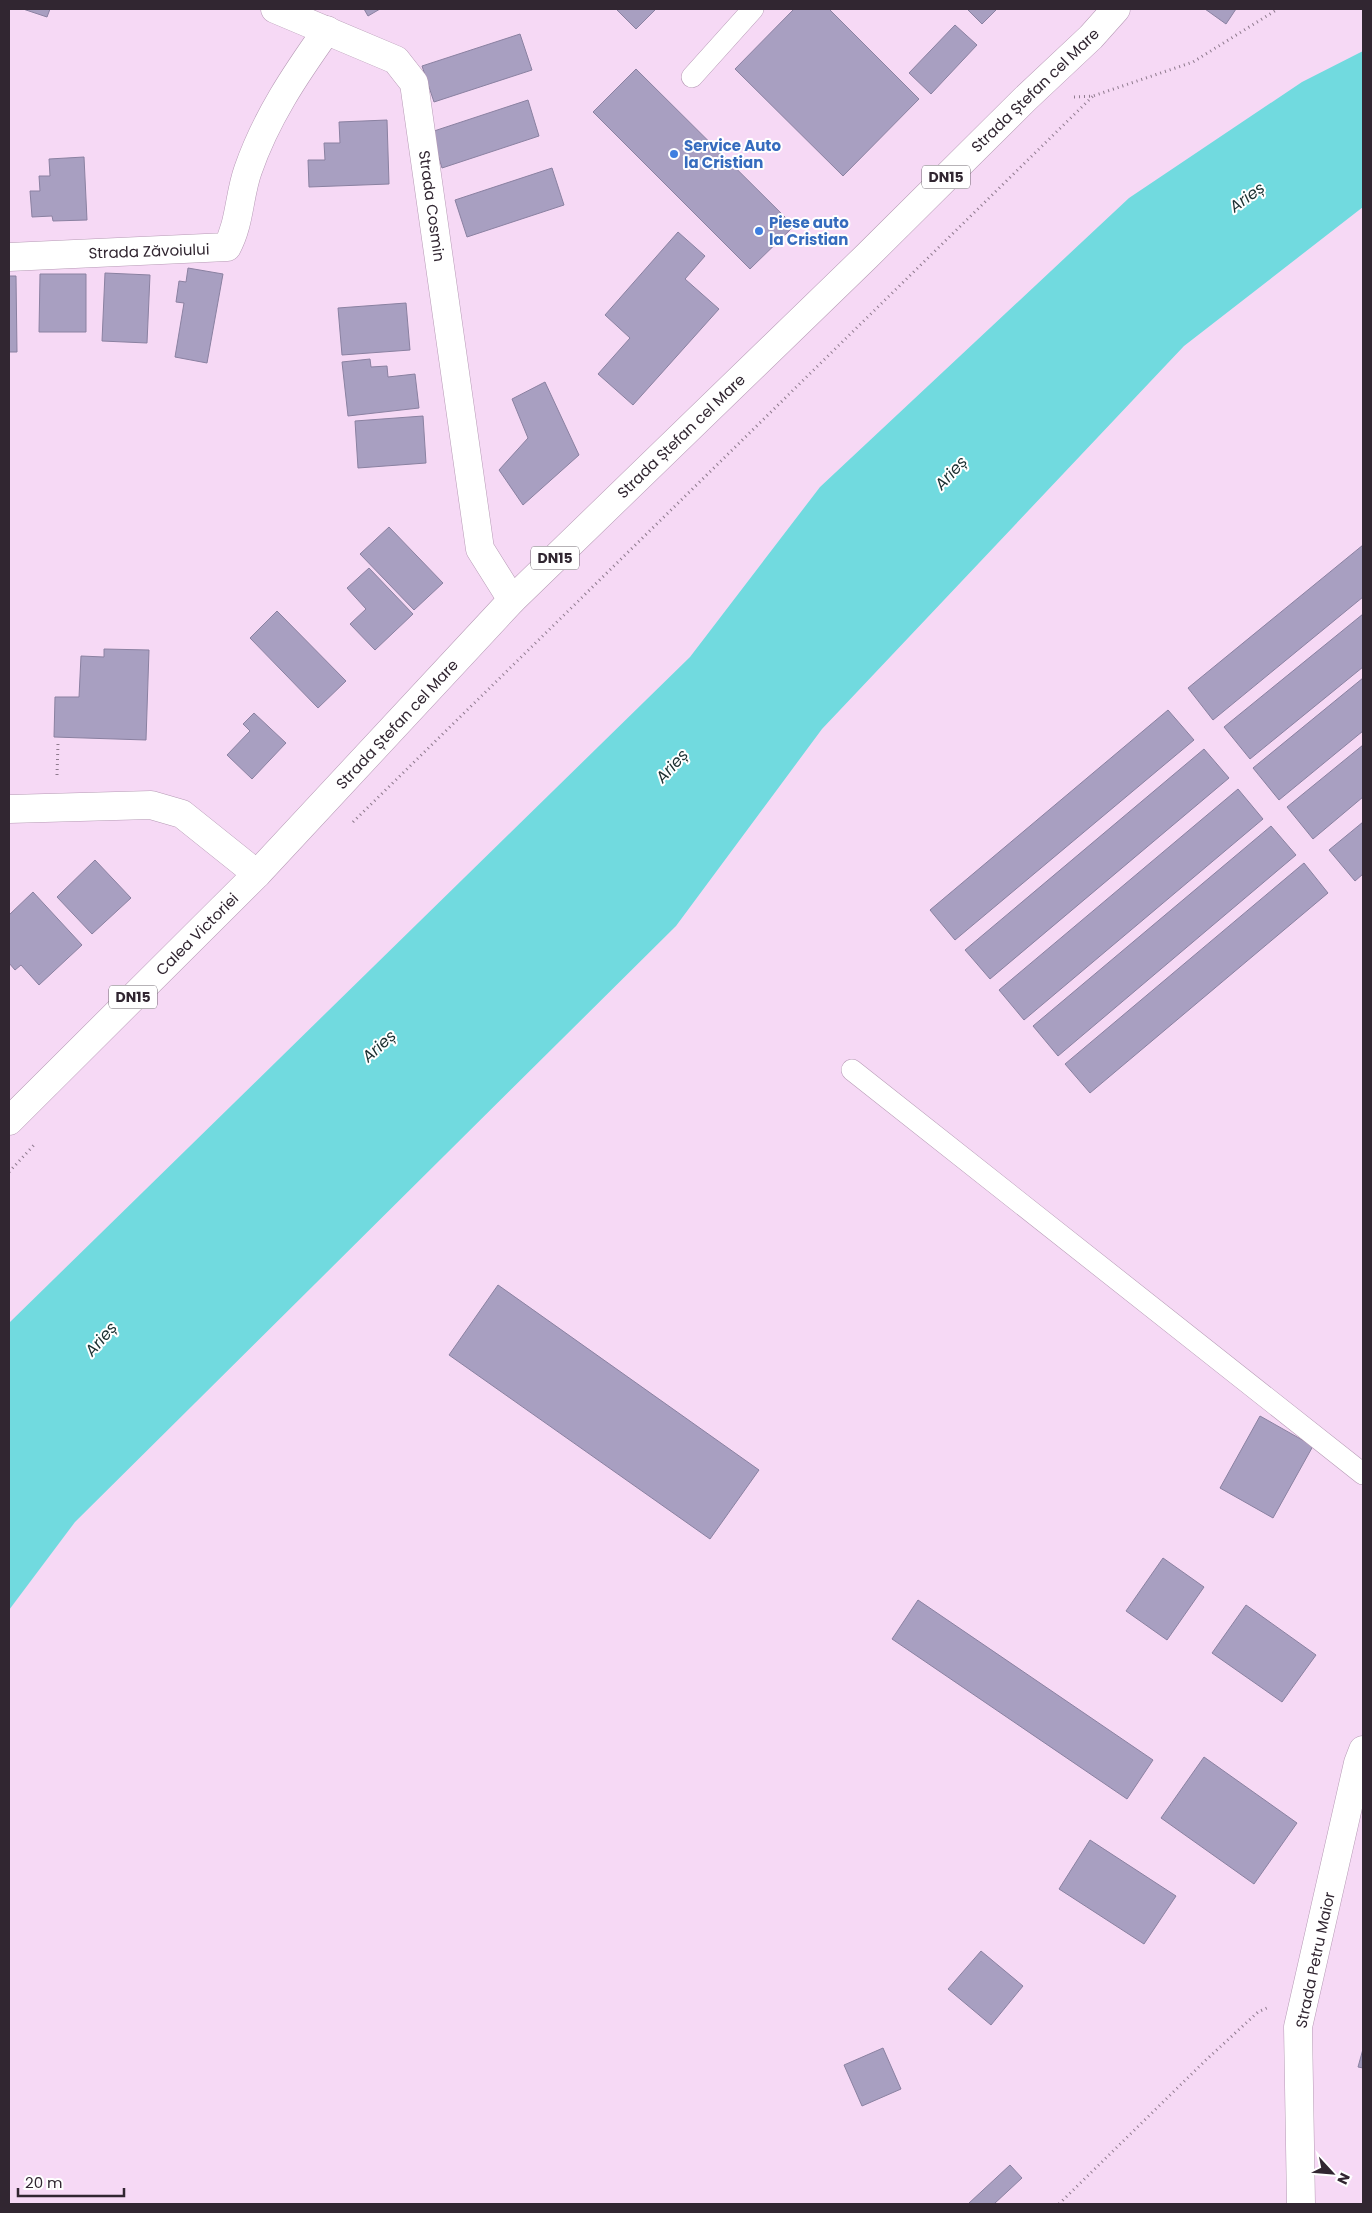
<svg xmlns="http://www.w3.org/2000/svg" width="1372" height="2213" font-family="Poppins,sans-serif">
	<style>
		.water { fill: #71dadf }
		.building { fill: #a89fc1; stroke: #8a81a1 }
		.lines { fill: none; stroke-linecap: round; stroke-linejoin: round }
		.lane-casing { stroke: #b69ab5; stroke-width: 22 }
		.street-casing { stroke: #b69ab5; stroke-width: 29 }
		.primary-casing { stroke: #b69ab5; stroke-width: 29 }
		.path { stroke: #8e7a8d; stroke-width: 3; stroke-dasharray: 1 4; stroke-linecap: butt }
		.lane { stroke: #fff; stroke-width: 21 }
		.street { stroke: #fff; stroke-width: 28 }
		.primary { stroke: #fff; stroke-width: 28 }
		.shop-dot { fill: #3f7fe0; stroke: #fff; stroke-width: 2 }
		.labels { text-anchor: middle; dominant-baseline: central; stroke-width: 4; stroke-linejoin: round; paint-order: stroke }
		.shield { fill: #fff; stroke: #6f676f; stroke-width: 1 }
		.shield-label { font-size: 14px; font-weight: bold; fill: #312631 }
		.street-label { font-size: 15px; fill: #312631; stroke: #fff }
		.shop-label { font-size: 15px; font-weight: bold; fill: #366cbe; stroke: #fff; text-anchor: start }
		.water-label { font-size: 16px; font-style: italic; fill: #1b2f30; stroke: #fff }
	</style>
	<rect width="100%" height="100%" fill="#f6d9f5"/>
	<polygon class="water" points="1363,51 1363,207 1184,346 822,729 676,926 75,1522 9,1610 9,1323 690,657 820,487 1129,198 1302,82"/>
	<g class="building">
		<polygon points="23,9 50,9 47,17"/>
		<polygon points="364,9 380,9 368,16"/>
		<polygon points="616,9 656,9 636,29"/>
		<polygon points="794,9 829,9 919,99 843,176 735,69"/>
		<polygon points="967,9 997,9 982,24"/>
		<polygon points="1205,9 1236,9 1226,24"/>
		<polygon points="955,25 977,45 931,94 909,73"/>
		<polygon points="520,34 532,70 434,102 422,66"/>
		<polygon points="636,69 794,226 750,269 593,112"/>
		<polygon points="528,100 539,136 442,168 431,132"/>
		<polygon points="387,120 389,184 309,187 308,160 325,160 324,143 340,143 339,122"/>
		<polygon points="84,157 87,220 53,221 52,216 32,217 30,191 40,191 39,176 50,176 49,159"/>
		<polygon points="552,168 564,205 467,237 455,200"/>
		<polygon points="678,232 705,256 685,279 719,309 633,405 598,374 630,338 605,315"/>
		<polygon points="188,268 223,274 207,363 175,357 184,303 176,302 179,281 186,282"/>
		<polygon points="105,273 150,275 147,343 102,341"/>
		<polygon points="40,274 86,274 86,332 39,332"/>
		<polygon points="9,276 16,276 17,352 9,352"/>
		<polygon points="406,303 410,350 342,355 338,308"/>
		<polygon points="370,359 371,367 387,366 388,377 415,374 419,408 348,416 342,362"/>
		<polygon points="545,382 579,455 523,505 499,470 528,438 512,399"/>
		<polygon points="423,416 426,463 358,468 355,421"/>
		<polygon points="389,527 443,583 414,610 360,554"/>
		<polygon points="1363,545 1363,597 1213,720 1188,688"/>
		<polygon points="369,568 413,614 375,650 350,624 366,609 347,588"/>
		<polygon points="277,611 346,681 318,708 250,638"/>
		<polygon points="1363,614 1363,667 1250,759 1224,727"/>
		<polygon points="104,649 149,650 146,740 54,737 55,697 79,697 81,656 104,657"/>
		<polygon points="1363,678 1363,731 1279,800 1253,768"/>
		<polygon points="1168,710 1194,740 955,940 930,910"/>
		<polygon points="254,713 286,743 252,779 227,755 250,731 243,724"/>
		<polygon points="1363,745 1363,797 1313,839 1287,807"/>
		<polygon points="1204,749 1229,778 990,979 965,950"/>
		<polygon points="1238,789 1263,819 1024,1020 999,990"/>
		<polygon points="1363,822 1363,874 1355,881 1329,850"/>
		<polygon points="1271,826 1296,855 1058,1056 1033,1026"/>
		<polygon points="95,860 131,898 92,934 57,897"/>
		<polygon points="1304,863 1328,893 1090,1093 1065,1064"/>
		<polygon points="33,892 82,945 39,985 21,965 15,970 9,963 9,915"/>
		<polygon points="498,1285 759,1470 710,1539 449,1355"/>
		<polygon points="1260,1416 1313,1446 1273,1518 1220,1488"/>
		<polygon points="1163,1558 1204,1587 1167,1640 1126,1611"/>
		<polygon points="918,1600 1153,1760 1127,1799 892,1639"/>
		<polygon points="1246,1605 1316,1655 1282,1702 1212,1653"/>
		<polygon points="1204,1757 1297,1823 1254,1884 1161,1818"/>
		<polygon points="1090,1840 1176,1896 1144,1944 1059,1889"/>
		<polygon points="981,1951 1023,1986 991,2025 948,1989"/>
		<polygon points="883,2048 901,2089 862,2106 844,2065"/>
		<polygon points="1363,2049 1363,2068 1358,2067"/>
		<polygon points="1010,2165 1022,2178 994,2204 968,2204"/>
	</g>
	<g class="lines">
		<defs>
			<g id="lane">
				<polyline points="692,77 753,9"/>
				<polyline points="852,1070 1363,1474"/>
			</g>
			<g id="street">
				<polyline points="275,9 396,60 414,83 480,549 512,600"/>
				<path d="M 9,257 L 227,247 C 240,223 239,195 248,170 C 266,118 295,75 327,30"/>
				<polyline points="9,809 151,805 182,814 257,874"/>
				<polyline points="1301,2204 1298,2027 1358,1763 1363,1750"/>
			</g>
			<polyline id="primary" points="9,1121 257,874 512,600 867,256 1025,99 1091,37 1116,9"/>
		</defs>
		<use href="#lane" class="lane-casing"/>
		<use href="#street" class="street-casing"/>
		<use href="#primary" class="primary-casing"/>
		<g class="path">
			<polyline points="1074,97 1093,96 1193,62 1278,9"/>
			<polyline points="57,775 58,743"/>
			<polyline points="353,822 1093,96"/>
			<polyline points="9,1172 34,1145"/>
			<polyline points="1059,2204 1206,2060 1258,2012 1269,2007"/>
		</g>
		<use href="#lane" class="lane"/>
		<use href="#street" class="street"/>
		<use href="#primary" class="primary"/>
	</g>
	<g class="shop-dot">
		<circle cx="674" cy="154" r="5"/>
		<circle cx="759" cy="231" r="5"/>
	</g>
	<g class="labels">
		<g class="shield">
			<rect x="922" y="165.5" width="48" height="23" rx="4"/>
			<rect x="531" y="546.5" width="48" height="23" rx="4"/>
			<rect x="109" y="985.5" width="48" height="23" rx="4"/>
		</g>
		<g class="shield-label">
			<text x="946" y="177">DN15</text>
			<text x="555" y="558">DN15</text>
			<text x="133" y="997">DN15</text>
		</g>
		<g class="street-label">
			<text transform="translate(1035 90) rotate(-44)">Strada Ștefan cel Mare</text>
			<text transform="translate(432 206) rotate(82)">Strada Cosmin</text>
			<text transform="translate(149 251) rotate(-2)">Strada Zăvoiului</text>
			<text transform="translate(681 436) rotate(-44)">Strada Ștefan cel Mare</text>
			<text transform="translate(397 724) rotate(-47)">Strada Ștefan cel Mare</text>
			<text transform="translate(197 934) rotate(-45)">Calea Victoriei</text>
			<text transform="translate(1315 1960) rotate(-78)">Strada Petru Maior</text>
		</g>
		<g class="shop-label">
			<text x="684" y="145">Service Auto<tspan x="684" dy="17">la Cristian</tspan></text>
			<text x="769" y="222">Piese auto<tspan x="769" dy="17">la Cristian</tspan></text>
		</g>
		<g class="water-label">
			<text transform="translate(1247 197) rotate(-36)">Arieș</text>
			<text transform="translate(951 473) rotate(-47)">Arieș</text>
			<text transform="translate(672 766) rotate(-47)">Arieș</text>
			<text transform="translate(379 1046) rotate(-42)">Arieș</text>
			<text transform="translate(101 1339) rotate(-49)">Arieș</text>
		</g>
	</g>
	<rect width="1372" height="2213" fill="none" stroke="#312631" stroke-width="20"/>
	<g transform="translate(1332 2173) rotate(116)" stroke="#ffffff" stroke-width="4" paint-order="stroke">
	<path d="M0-4L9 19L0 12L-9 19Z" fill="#312631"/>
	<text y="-8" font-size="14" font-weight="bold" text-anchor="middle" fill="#312631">N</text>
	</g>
	<path d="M18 2188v8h106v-8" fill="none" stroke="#312631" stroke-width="2.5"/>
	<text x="25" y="2188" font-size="15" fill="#312631" stroke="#ffffff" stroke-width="4" paint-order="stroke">20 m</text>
</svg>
